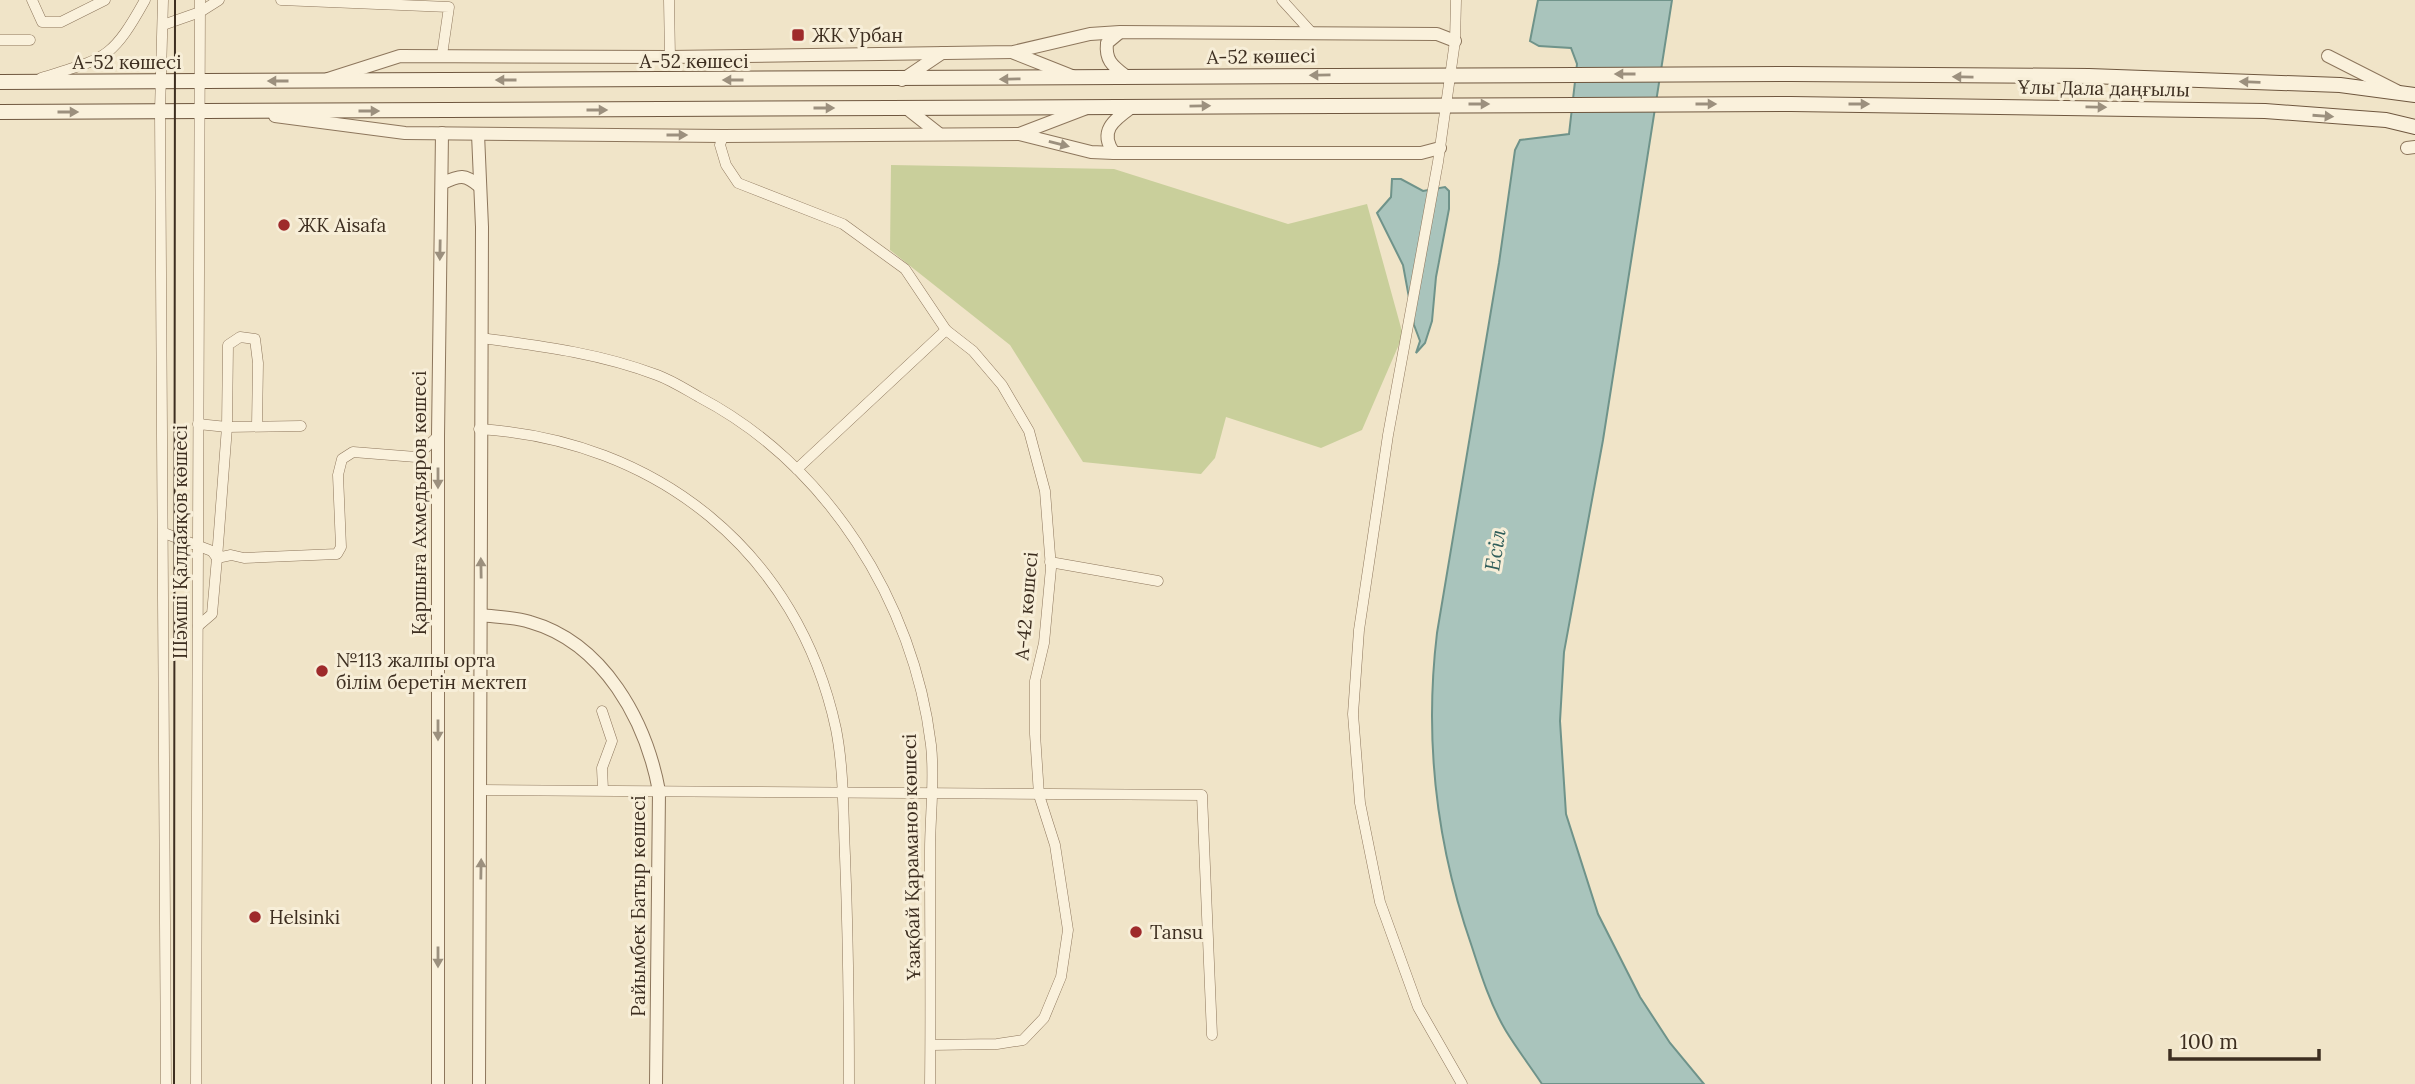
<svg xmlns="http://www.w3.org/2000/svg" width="2415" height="1084" font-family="Lora,serif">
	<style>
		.green { fill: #c9cf9b }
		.water { fill: #a9c4bc; stroke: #6f938a; stroke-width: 2 }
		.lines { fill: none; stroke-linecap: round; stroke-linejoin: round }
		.minor-casing { stroke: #8d765c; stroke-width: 11 }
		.tertiary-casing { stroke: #8d765c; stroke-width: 14 }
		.secondary-casing { stroke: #6f573f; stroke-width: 16 }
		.minor { stroke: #faf1dc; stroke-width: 10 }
		.tertiary { stroke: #faf1dc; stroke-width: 12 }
		.secondary { stroke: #faf1dc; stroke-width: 14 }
		.tram { stroke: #3d2e20; stroke-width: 2 }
		.oneway { fill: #9c907e }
		.poi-dot { fill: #9e2a2b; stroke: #f7eed8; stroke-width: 2.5 }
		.labels { text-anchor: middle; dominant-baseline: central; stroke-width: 6; stroke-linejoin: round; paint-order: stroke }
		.poi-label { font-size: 19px; fill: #3d2e20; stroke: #f7eed8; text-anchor: start }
		.street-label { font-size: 19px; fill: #3d2e20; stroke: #f7eed8 }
		.water-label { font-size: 21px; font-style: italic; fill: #2f5d5a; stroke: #f7eed8 }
	</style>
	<rect width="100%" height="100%" fill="#f0e4c8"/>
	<polygon class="green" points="891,165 1114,169 1288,224 1367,204 1403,335 1362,430 1321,448 1226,417 1215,458 1201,474 1083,462 1010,345 890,250"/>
	<g class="water">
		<path d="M 1538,0 L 1672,0 L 1603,440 L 1564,652 L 1560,721 L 1566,814 L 1598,914 L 1640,997 L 1670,1043 L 1704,1084 L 1542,1084 C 1530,1066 1517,1049 1506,1031 C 1491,1006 1481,975 1472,947 C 1436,844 1424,741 1437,633 L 1499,263 L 1515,150 L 1520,140 L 1569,134 L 1577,64 L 1571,48 L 1539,46 L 1530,41 Z"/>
		<polygon points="1392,179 1401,179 1423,191 1445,187 1449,191 1449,209 1436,277 1432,321 1425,343 1416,353 1420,341 1414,325 1403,265 1377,213 1391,197"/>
	</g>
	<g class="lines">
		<defs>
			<g id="minor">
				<polyline points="32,0 42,22 61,22 105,0"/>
				<polyline points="163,0 160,111 166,1084"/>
				<polyline points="281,0 449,7 442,55"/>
				<polyline points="669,0 670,57"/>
				<polyline points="1282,0 1313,34"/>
				<polyline points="1456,0 1455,41 1438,162 1388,435 1359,630 1353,714 1360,803 1380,902 1418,1007 1462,1084"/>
				<polyline points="163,25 200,12 219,0"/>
				<polyline points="0,40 30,40"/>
				<path d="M 41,78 C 105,58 111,61 145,0"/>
				<polyline points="723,136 720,145 726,165 738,183 843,224 905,269 946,330 973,351 1002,385 1029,431 1045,491 1051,568 1044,643 1035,681 1035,734 1039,795 1055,845 1068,930 1061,977 1044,1018 1023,1040 997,1044 931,1045"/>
				<path d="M 481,338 C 541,346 599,353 657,375 C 671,380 685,389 699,397 C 827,464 914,602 931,745 C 935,779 930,816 930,851 C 930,928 931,1006 930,1084"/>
				<polyline points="198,424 227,427 217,558 231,555 244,558 337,554 341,547 338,475 342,459 353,452 416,457 438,436"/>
				<polyline points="257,426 258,363 255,339 240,337 228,345 227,427 301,426"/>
				<path d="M 479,429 C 657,440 798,552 836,729 C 844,770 843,814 845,856 C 848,932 849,1008 849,1084"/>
				<polyline points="797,469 946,330"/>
				<polyline points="164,533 212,551 217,558 212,614 198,626"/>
				<polyline points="1050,562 1158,581"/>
				<polyline points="602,711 612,741 602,768 603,790"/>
				<polyline points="481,790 1202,795 1212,1035"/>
				<polyline points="196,1084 200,0"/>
			</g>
			<g id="tertiary">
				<path d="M 1119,33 L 1107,43 C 1105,61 1113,66 1127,77"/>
				<polyline points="1014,53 1072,76"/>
				<polyline points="2328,56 2397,91"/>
				<polyline points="328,79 400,56 670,57 1013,52 1090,34 1120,32 1437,34 1455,41"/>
				<polyline points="902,80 942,53"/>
				<polyline points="905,107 938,133"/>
				<polyline points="275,116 405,133 723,136 1019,134 1091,152 1114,153 1421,153 1440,148"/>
				<polyline points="478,134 482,227 479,1084"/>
				<polyline points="1019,134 1087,108"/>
				<polyline points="2407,148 2415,147"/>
				<path d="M 1114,153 C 1098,131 1114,120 1132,107"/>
				<path d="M 443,183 C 460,175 465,174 479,186"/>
				<path d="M 481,615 C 497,617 514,617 530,622 C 604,643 646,721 659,791 L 656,1084"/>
				<polyline points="438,1084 438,436 442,133"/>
			</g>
			<g id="secondary">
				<polyline points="0,82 1791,74 2089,76 2340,85 2415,95"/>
				<polyline points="0,112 1791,104 2265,111 2386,120 2415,127"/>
			</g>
		</defs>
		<use href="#minor" class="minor-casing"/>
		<use href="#tertiary" class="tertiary-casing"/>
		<use href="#secondary" class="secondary-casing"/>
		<use href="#minor" class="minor"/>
		<use href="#tertiary" class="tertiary"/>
		<use href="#secondary" class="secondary"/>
		<polyline class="tram" points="174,1084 175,0"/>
	</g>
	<defs><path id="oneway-solid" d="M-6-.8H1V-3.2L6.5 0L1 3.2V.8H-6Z" transform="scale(1.75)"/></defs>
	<g class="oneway">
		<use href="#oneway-solid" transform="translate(1625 74) rotate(-180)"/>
		<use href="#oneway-solid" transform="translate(1320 75) rotate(179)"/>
		<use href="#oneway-solid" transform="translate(1963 77) rotate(-179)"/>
		<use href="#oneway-solid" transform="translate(1010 79) rotate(179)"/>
		<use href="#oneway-solid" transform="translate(506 80) rotate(180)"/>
		<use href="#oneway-solid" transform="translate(733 80) rotate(180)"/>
		<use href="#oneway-solid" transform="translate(278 81) rotate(180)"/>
		<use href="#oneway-solid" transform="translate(2250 82) rotate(-178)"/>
		<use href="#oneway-solid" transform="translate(1479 104)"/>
		<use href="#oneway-solid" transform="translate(1706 104)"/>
		<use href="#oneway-solid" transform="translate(1859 104)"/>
		<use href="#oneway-solid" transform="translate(1200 106) rotate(-1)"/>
		<use href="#oneway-solid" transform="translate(2096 107) rotate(1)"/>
		<use href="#oneway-solid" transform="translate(824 108)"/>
		<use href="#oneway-solid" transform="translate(597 110)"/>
		<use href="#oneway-solid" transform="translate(369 111)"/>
		<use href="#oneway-solid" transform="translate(68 112)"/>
		<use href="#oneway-solid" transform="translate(2323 116) rotate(4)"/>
		<use href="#oneway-solid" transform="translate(677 135)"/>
		<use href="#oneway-solid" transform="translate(1059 144) rotate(14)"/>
		<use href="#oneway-solid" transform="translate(440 250) rotate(91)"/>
		<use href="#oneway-solid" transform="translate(438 478) rotate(90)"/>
		<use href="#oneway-solid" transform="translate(481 568) rotate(-91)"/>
		<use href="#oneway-solid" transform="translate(438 730) rotate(90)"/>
		<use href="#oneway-solid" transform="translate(481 869) rotate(-89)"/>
		<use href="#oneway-solid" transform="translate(438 957) rotate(90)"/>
	</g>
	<g class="poi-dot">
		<rect x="791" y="28" width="14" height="14" rx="3.5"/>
		<circle cx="284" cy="225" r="7"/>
		<circle cx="322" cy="671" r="7"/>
		<circle cx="255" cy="917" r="7"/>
		<circle cx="1136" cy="932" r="7"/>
	</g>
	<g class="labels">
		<g class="poi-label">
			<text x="812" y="35">ЖК Урбан</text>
			<text x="298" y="225">ЖК Aisafa</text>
			<text x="336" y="660">№113 жалпы орта<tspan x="336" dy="22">білім беретін мектеп</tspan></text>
			<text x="269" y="917">Helsinki</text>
			<text x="1150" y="932">Tansu</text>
		</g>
		<g class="street-label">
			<text transform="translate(1261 56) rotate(-1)">А-52 көшесі</text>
			<text x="694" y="61">А-52 көшесі</text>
			<text x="127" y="62">А-52 көшесі</text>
			<text transform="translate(2104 88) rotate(1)">Ұлы Дала даңғылы</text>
			<text transform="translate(419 503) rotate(-90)">Қаршыға Ахмедьяров көшесі</text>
			<text transform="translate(180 542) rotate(-90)">Шәмші Қалдаяқов көшесі</text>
			<text transform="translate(1026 606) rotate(-85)">А-42 көшесі</text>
			<text transform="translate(911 857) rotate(-91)">Ұзақбай Қараманов көшесі</text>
			<text transform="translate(638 906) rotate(-90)">Райымбек Батыр көшесі</text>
		</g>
		<g class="water-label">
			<text transform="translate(1495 550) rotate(-81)">Есіл</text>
		</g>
	</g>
	<path d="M2170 1049v10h149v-10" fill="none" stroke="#3d2e20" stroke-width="3.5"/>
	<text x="2180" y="1049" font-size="21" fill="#3d2e20" stroke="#f7eed8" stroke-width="5" paint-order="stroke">100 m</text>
</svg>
